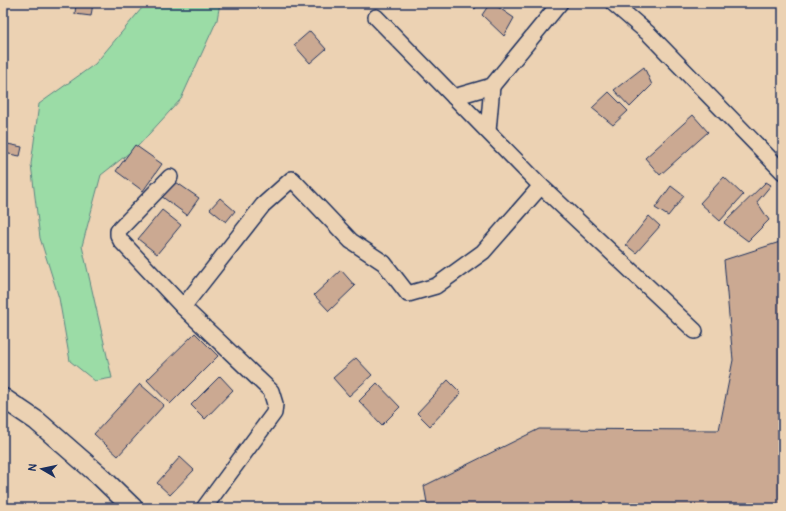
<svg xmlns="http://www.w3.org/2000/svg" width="786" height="511" font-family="Pangolin,sans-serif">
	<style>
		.green { fill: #9bdca6; stroke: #5b8682 }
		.building { fill: #cba992; stroke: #1b2f5e }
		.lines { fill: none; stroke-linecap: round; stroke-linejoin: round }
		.minor-casing { stroke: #1b2f5e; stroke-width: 18 }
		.tertiary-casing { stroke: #1b2f5e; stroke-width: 22 }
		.minor { stroke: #ecd2b3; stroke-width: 15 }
		.tertiary { stroke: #ecd2b3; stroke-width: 19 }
	</style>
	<rect width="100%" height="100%" fill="#ecd2b3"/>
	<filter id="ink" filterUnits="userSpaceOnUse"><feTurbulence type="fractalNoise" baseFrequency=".025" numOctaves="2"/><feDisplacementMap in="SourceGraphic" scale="8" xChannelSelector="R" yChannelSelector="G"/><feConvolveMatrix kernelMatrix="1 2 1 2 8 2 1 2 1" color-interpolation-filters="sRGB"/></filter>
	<g filter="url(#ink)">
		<polygon class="green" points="142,3 220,3 217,20 181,99 138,146 101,175 82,246 112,378 95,381 70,361 59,298 40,238 31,164 39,104 95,64 142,8"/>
		<g class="building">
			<polygon points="76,3 93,3 91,16 75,14"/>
			<polygon points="467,3 479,3 475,9"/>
			<polygon points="490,3 492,3 514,18 504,36 482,15"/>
			<polygon points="310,31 326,49 310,63 294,45"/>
			<polygon points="644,67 652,85 630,107 614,90"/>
			<polygon points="609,92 628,111 613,125 592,108"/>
			<polygon points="693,115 708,132 660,175 645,158"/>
			<polygon points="3,143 22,147 20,156 3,153"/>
			<polygon points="135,145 162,164 143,191 116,171"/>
			<polygon points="724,177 743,195 720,221 700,203"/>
			<polygon points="173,180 199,198 187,215 161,196"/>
			<polygon points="766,182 771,185 757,202 769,220 748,241 724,223"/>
			<polygon points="671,186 684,196 668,216 655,208"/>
			<polygon points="220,198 235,211 226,222 210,209"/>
			<polygon points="162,210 181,225 157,254 138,239"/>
			<polygon points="649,216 660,226 636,253 626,245"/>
			<polygon points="783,241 783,508 428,508 424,486 539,429 719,430 733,360 724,260"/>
			<polygon points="341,270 355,286 329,311 314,295"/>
			<polygon points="195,333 218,356 170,404 147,380"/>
			<polygon points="356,358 372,375 349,396 333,378"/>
			<polygon points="220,376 233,390 205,419 191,405"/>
			<polygon points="448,380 461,393 430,426 417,413"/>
			<polygon points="377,383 400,407 382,425 359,401"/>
			<polygon points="140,384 164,405 118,456 94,434"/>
			<polygon points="180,457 194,470 170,495 157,483"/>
		</g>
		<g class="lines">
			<defs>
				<g id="minor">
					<polyline points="613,3 649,34 783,172"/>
					<polyline points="376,17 541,186 695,331"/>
					<polyline points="454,97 492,86 560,3"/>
					<polyline points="488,131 492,86"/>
					<polyline points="170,177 118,231 118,235 121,241 183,307 271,391 275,404 274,413 204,508"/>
					<polyline points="183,307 263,205 292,179 351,241 384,263 408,294 436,286 483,252 541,186"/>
				</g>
				<polyline id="tertiary" points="3,398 37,421 100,476 133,508"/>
			</defs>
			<use href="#minor" class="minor-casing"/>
			<use href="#tertiary" class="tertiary-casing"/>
			<use href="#minor" class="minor"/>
			<use href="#tertiary" class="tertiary"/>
		</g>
	</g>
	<rect width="786" height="511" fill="none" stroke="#ecd2b3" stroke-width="16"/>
	<rect x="8" y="8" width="770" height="495" fill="none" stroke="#1b2f5e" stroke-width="1.5" filter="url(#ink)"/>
	<g transform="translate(42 469) rotate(279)" stroke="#ecd2b3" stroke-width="3" paint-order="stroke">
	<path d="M0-3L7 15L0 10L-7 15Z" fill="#1b2f5e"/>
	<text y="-6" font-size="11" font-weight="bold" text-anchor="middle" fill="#1b2f5e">N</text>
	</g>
</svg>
